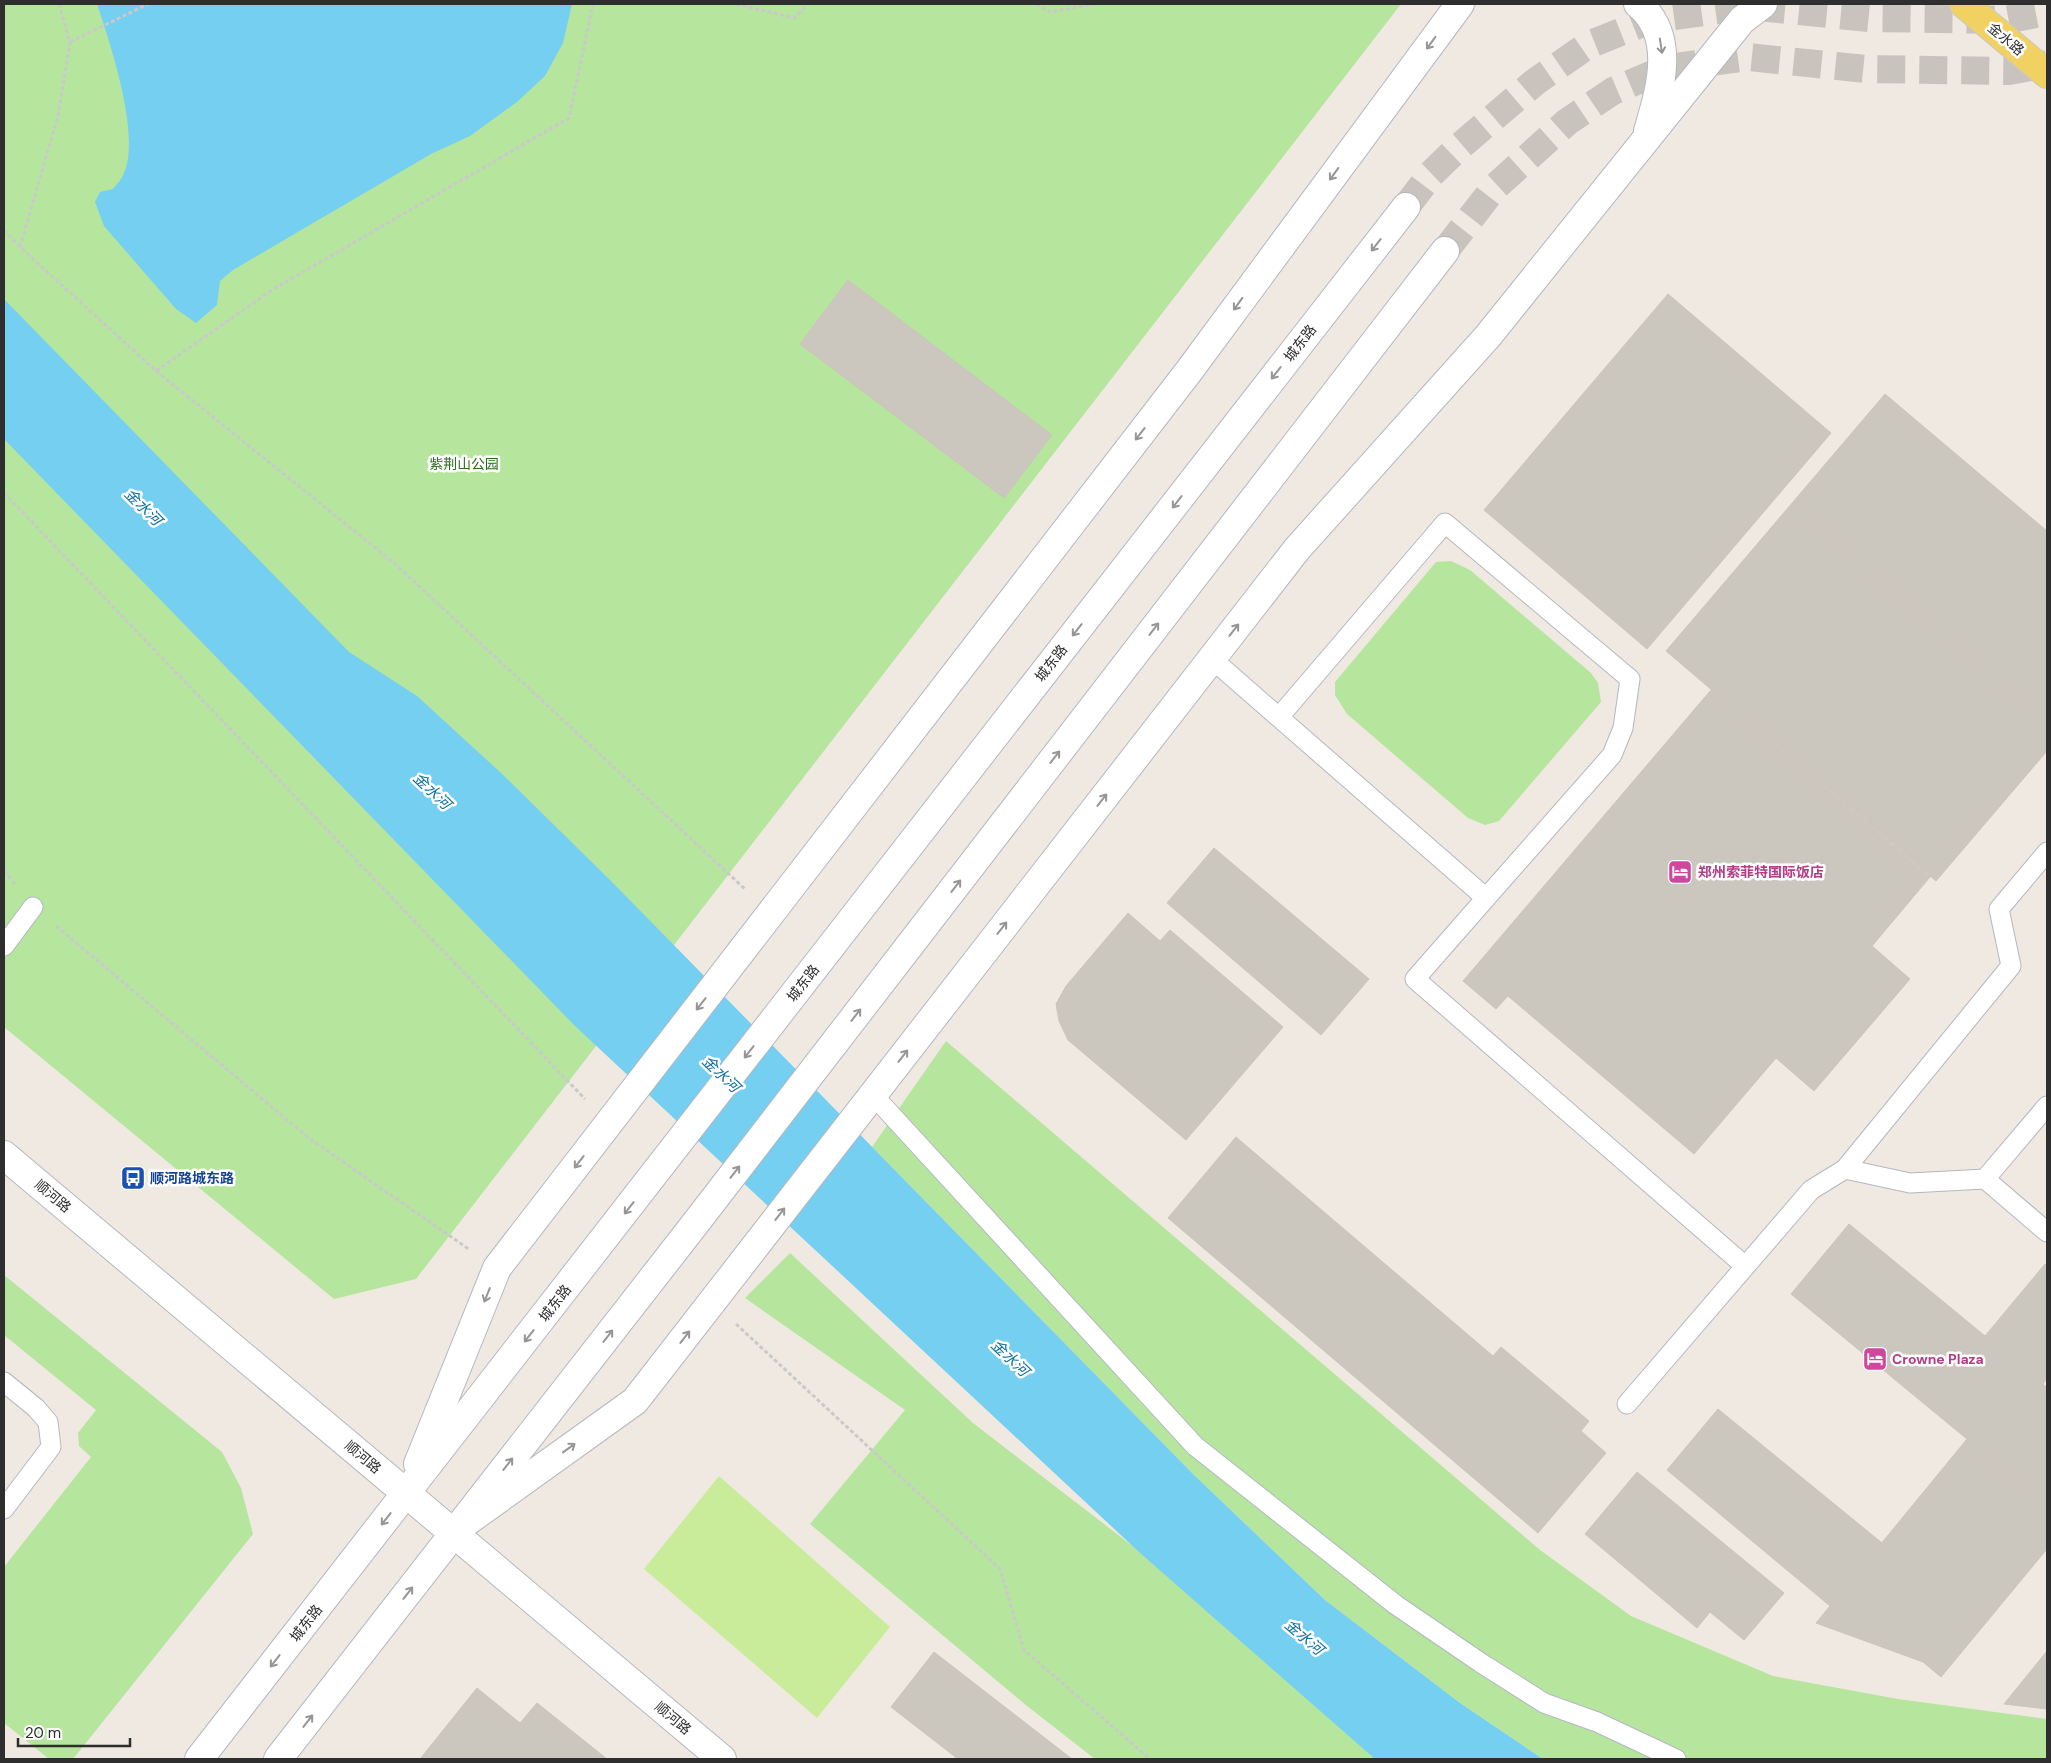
<svg xmlns="http://www.w3.org/2000/svg" width="2051" height="1763" font-family="'DM Sans','Noto Sans SC',sans-serif">
	<style>
		.green { fill: #b6e59e }
		.pitch { fill: #c9ec9a }
		.water { fill: #75cff0 }
		.building { fill: #cbc7bf; stroke: #cbc5ba }
		.lines { fill: none; stroke-linecap: round; stroke-linejoin: round }
		.secondary-tunnel { stroke: #c8c4bd; stroke-width: 28; stroke-dasharray: 28 14; stroke-linecap: butt }
		.lane-casing { stroke: #b4b7c1; stroke-width: 21 }
		.secondary-casing { stroke: #b4b7c1; stroke-width: 30 }
		.primary-casing { stroke: #c9c9c9; stroke-width: 30 }
		.path { stroke: #c9c9c9; stroke-width: 3; stroke-dasharray: 4 2.5; stroke-linecap: butt }
		.lane { stroke: #fff; stroke-width: 19 }
		.secondary { stroke: #fff; stroke-width: 28 }
		.primary { stroke: #f2d163; stroke-width: 28 }
		.oneway { stroke: #969696 }
		.labels { text-anchor: middle; dominant-baseline: central; stroke-width: 5; stroke-linejoin: round; paint-order: stroke }
		.street-label { font-size: 14px; fill: #2e2e2e; stroke: #fff }
		.park-label { font-size: 14px; fill: #2c6e1b; stroke: #fff }
		.hotel-label { font-size: 14px; font-weight: bold; fill: #b23c85; stroke: #fff; text-anchor: start }
		.transit-label { font-size: 14px; font-weight: bold; fill: #164399; stroke: #fff; text-anchor: start }
		.water-label { font-size: 15px; font-style: italic; fill: #0d6fa3; stroke: #fff }
	</style>
	<rect width="100%" height="100%" fill="#efe9e1"/>
	<g class="green">
		<polygon points="4,4 1401,4 416,1279 334,1299 4,1027"/>
		<polygon points="1451,561 1470,570 1591,673 1598,683 1601,702 1499,821 1485,825 1468,818 1347,714 1335,695 1335,682 1436,562"/>
		<polygon points="946,1041 1540,1550 1631,1616 1773,1676 1898,1699 2047,1719 2047,1759 1543,1759 1460,1703 1325,1600 1193,1474 872,1147"/>
		<polygon points="790,1253 973,1423 1409,1759 1095,1759 1027,1706 810,1524 905,1410 745,1298"/>
		<polygon points="4,1275 222,1452 241,1488 253,1534 73,1759 49,1759 4,1723 4,1567 91,1457 79,1446 78,1433 96,1410 4,1335"/>
	</g>
	<polygon class="pitch" points="719,1476 890,1627 817,1718 644,1569"/>
	<g class="water">
		<path d="M 97,4 L 572,4 L 563,43 L 545,76 L 517,102 L 470,136 L 431,154 L 233,270 L 220,281 L 217,305 L 196,323 L 176,309 L 104,226 L 95,202 L 100,192 L 113,189 C 117,184 122,179 124,173 C 141,135 110,43 97,4 Z"/>
		<polygon points="4,299 349,652 417,696 500,772 610,880 1193,1474 1325,1600 1460,1703 1543,1759 1375,1759 1139,1552 575,1026 4,439"/>
	</g>
	<g class="building">
		<polygon points="848,280 1052,435 1004,498 800,344"/>
		<polygon points="1668,294 1831,433 1647,649 1484,510"/>
		<polygon points="1885,394 2047,531 2047,719 1793,502"/>
		<polygon points="1793,502 2047,719 2047,751 1936,881 1666,651"/>
		<polygon points="1711,690 1930,877 1872,946 1910,979 1814,1091 1776,1058 1694,1154 1508,996 1496,1009 1463,981"/>
		<polygon points="1214,848 1369,979 1321,1035 1167,903"/>
		<polygon points="1128,913 1160,941 1170,930 1283,1027 1186,1140 1068,1040 1059,1021 1056,1004 1066,986"/>
		<polygon points="1236,1137 1493,1356 1501,1347 1589,1421 1581,1431 1606,1453 1538,1533 1168,1218"/>
		<polygon points="1849,1224 1985,1336 2045,1264 2047,1266 2047,1378 2043,1384 2047,1388 2047,1505 1791,1294"/>
		<polygon points="1718,1409 1882,1543 1830,1606 1667,1470"/>
		<polygon points="1967,1439 2047,1505 2047,1549 1941,1677 1923,1662 1816,1623"/>
		<polygon points="1637,1472 1784,1593 1744,1640 1710,1612 1697,1628 1585,1534"/>
		<polygon points="2047,1651 2047,1709 2004,1704"/>
		<polygon points="934,1652 1072,1759 958,1759 891,1707"/>
		<polygon points="477,1688 520,1723 537,1703 607,1759 420,1759"/>
	</g>
	<g class="lines">
		<g class="secondary-tunnel">
			<polyline points="1406,207 1431,174 1458,148 1535,82 1588,45 1653,19 1747,6 1869,18 2005,20 2047,12"/>
			<polyline points="1445,251 1494,188 1567,122 1613,91 1667,68 1748,57 1866,69 2009,71 2047,64"/>
		</g>
		<defs>
			<g id="lane">
				<polyline points="1212,659 1486,898 1415,979 1745,1266"/>
				<polyline points="1279,717 1445,523 1630,679 1623,728 1612,755 1486,898"/>
				<polyline points="4,946 33,907"/>
				<polyline points="873,1095 1195,1446 1396,1605 1481,1663 1544,1703 1597,1722 1676,1759"/>
				<polyline points="1845,1169 2011,966 1999,909 2047,852"/>
				<polyline points="1985,1179 2047,1106"/>
				<polyline points="4,1382 36,1408 48,1422 51,1447 4,1509"/>
				<polyline points="1627,1404 1811,1190 1845,1169 1910,1183 1985,1179 2047,1232"/>
			</g>
			<g id="secondary">
				<path d="M 1638,4 C 1677,36 1660,90 1648,131"/>
				<polyline points="4,1155 722,1759"/>
				<polyline points="418,1464 497,1268 1189,371 1460,4"/>
				<polyline points="458,1528 635,1401 1297,549 1488,336 1742,20 1763,4"/>
				<polyline points="199,1759 1406,207"/>
				<polyline points="278,1759 691,1229 1445,251"/>
			</g>
			<polyline id="primary" points="1964,4 2047,74"/>
		</defs>
		<use href="#lane" class="lane-casing"/>
		<use href="#secondary" class="secondary-casing"/>
		<use href="#primary" class="primary-casing"/>
		<g class="path">
			<polyline points="59,4 70,42 58,116 20,247 156,371 272,290 569,118 593,4"/>
			<polyline points="736,4 795,18 808,4"/>
			<polyline points="1036,4 1050,12 1095,4"/>
			<polyline points="70,42 148,4"/>
			<polyline points="4,230 20,247"/>
			<polyline points="156,371 394,563 746,890"/>
			<polyline points="4,493 585,1099"/>
			<polyline points="4,871 15,884"/>
			<polyline points="56,926 310,1139 470,1250"/>
			<polyline points="736,1324 1000,1569 1024,1650 1150,1759"/>
		</g>
		<use href="#lane" class="lane"/>
		<use href="#secondary" class="secondary"/>
		<use href="#primary" class="primary"/>
	</g>
	<defs><path id="oneway-shaft" d="M-6 0H5M1.5-3L5.5 0L1.5 3" fill="none" stroke-width="1.6" stroke-linecap="round" stroke-linejoin="round" transform="scale(1.25)"/></defs>
	<g class="oneway">
		<use href="#oneway-shaft" transform="translate(1431 43) rotate(126)"/>
		<use href="#oneway-shaft" transform="translate(1661 46) rotate(81)"/>
		<use href="#oneway-shaft" transform="translate(1334 174) rotate(126)"/>
		<use href="#oneway-shaft" transform="translate(1376 245) rotate(128)"/>
		<use href="#oneway-shaft" transform="translate(1238 304) rotate(126)"/>
		<use href="#oneway-shaft" transform="translate(1276 373) rotate(128)"/>
		<use href="#oneway-shaft" transform="translate(1140 434) rotate(128)"/>
		<use href="#oneway-shaft" transform="translate(1177 502) rotate(128)"/>
		<use href="#oneway-shaft" transform="translate(1154 629) rotate(-52)"/>
		<use href="#oneway-shaft" transform="translate(1077 630) rotate(128)"/>
		<use href="#oneway-shaft" transform="translate(1234 630) rotate(-52)"/>
		<use href="#oneway-shaft" transform="translate(1055 757) rotate(-52)"/>
		<use href="#oneway-shaft" transform="translate(1102 800) rotate(-52)"/>
		<use href="#oneway-shaft" transform="translate(956 886) rotate(-52)"/>
		<use href="#oneway-shaft" transform="translate(1002 928) rotate(-52)"/>
		<use href="#oneway-shaft" transform="translate(701 1004) rotate(128)"/>
		<use href="#oneway-shaft" transform="translate(856 1015) rotate(-52)"/>
		<use href="#oneway-shaft" transform="translate(749 1052) rotate(128)"/>
		<use href="#oneway-shaft" transform="translate(903 1056) rotate(-52)"/>
		<use href="#oneway-shaft" transform="translate(579 1162) rotate(128)"/>
		<use href="#oneway-shaft" transform="translate(735 1172) rotate(-52)"/>
		<use href="#oneway-shaft" transform="translate(629 1208) rotate(128)"/>
		<use href="#oneway-shaft" transform="translate(780 1214) rotate(-52)"/>
		<use href="#oneway-shaft" transform="translate(487 1295) rotate(112)"/>
		<use href="#oneway-shaft" transform="translate(529 1336) rotate(128)"/>
		<use href="#oneway-shaft" transform="translate(608 1336) rotate(-52)"/>
		<use href="#oneway-shaft" transform="translate(685 1337) rotate(-52)"/>
		<use href="#oneway-shaft" transform="translate(569 1448) rotate(-36)"/>
		<use href="#oneway-shaft" transform="translate(508 1464) rotate(-52)"/>
		<use href="#oneway-shaft" transform="translate(386 1519) rotate(128)"/>
		<use href="#oneway-shaft" transform="translate(408 1593) rotate(-52)"/>
		<use href="#oneway-shaft" transform="translate(275 1661) rotate(128)"/>
		<use href="#oneway-shaft" transform="translate(308 1721) rotate(-52)"/>
	</g>
	<defs>
		<symbol id="hotel-square" viewBox="-11 -11 22 22"><rect x="-9" y="-9" width="18" height="18" rx="4" fill="#d1479c" stroke="#fff"/><path d="M-6-4.5h1.5V1H6V5H4.5V3h-9V5H-6ZM-4 0a1.8 1.8 0 1 1 3.6 0ZM.5 0V-2.5h3Q6-2.5 6 0Z" fill="#fff"/></symbol>
		<symbol id="bus-square" viewBox="-11 -11 22 22"><rect x="-9" y="-9" width="18" height="18" rx="4" fill="#1a4fb4" stroke="#fff"/><path d="M-5-6H5V4H4V6H2V4H-2V6H-4V4H-5ZM-3.5-4V0h7V-4ZM-3.5 1.2v1.5H-2V1.2ZM2 1.2v1.5H3.5V1.2Z" fill="#fff"/></symbol>
	</defs>
	<g fill-rule="evenodd">
		<use href="#hotel-square" x="1666" y="858" width="28" height="28"/>
		<use href="#bus-square" x="119" y="1164" width="28" height="28"/>
		<use href="#hotel-square" x="1861" y="1345" width="28" height="28"/>
	</g>
	<g class="labels">
		<g class="street-label">
			<text transform="translate(2006 39) rotate(40)">金水路</text>
			<text transform="translate(1300 343) rotate(-52)">城东路</text>
			<text transform="translate(1051 663) rotate(-52)">城东路</text>
			<text transform="translate(803 983) rotate(-52)">城东路</text>
			<text transform="translate(53 1196) rotate(40)">顺河路</text>
			<text transform="translate(555 1303) rotate(-52)">城东路</text>
			<text transform="translate(363 1457) rotate(40)">顺河路</text>
			<text transform="translate(306 1623) rotate(-52)">城东路</text>
			<text transform="translate(673 1718) rotate(40)">顺河路</text>
		</g>
		<g class="park-label">
			<text x="464" y="464">紫荆山公园</text>
		</g>
		<g class="hotel-label">
			<text x="1698" y="872">郑州索菲特国际饭店</text>
			<text x="1892" y="1359">Crowne Plaza</text>
		</g>
		<g class="transit-label">
			<text x="150" y="1178">顺河路城东路</text>
		</g>
		<g class="water-label">
			<text transform="translate(143 507) rotate(45)">金水河</text>
			<text transform="translate(432 791) rotate(44)">金水河</text>
			<text transform="translate(721 1074) rotate(44)">金水河</text>
			<text transform="translate(1010 1358) rotate(44)">金水河</text>
			<text transform="translate(1304 1637) rotate(41)">金水河</text>
		</g>
	</g>
	<rect width="2051" height="1763" fill="none" stroke="#2e2e2e" stroke-width="10"/>
	<path d="M18 1738v8h112v-8" fill="none" stroke="#2e2e2e" stroke-width="2.5"/>
	<text x="25" y="1738" font-size="15" fill="#2e2e2e" stroke="#ffffff" stroke-width="4" paint-order="stroke">20 m</text>
</svg>
